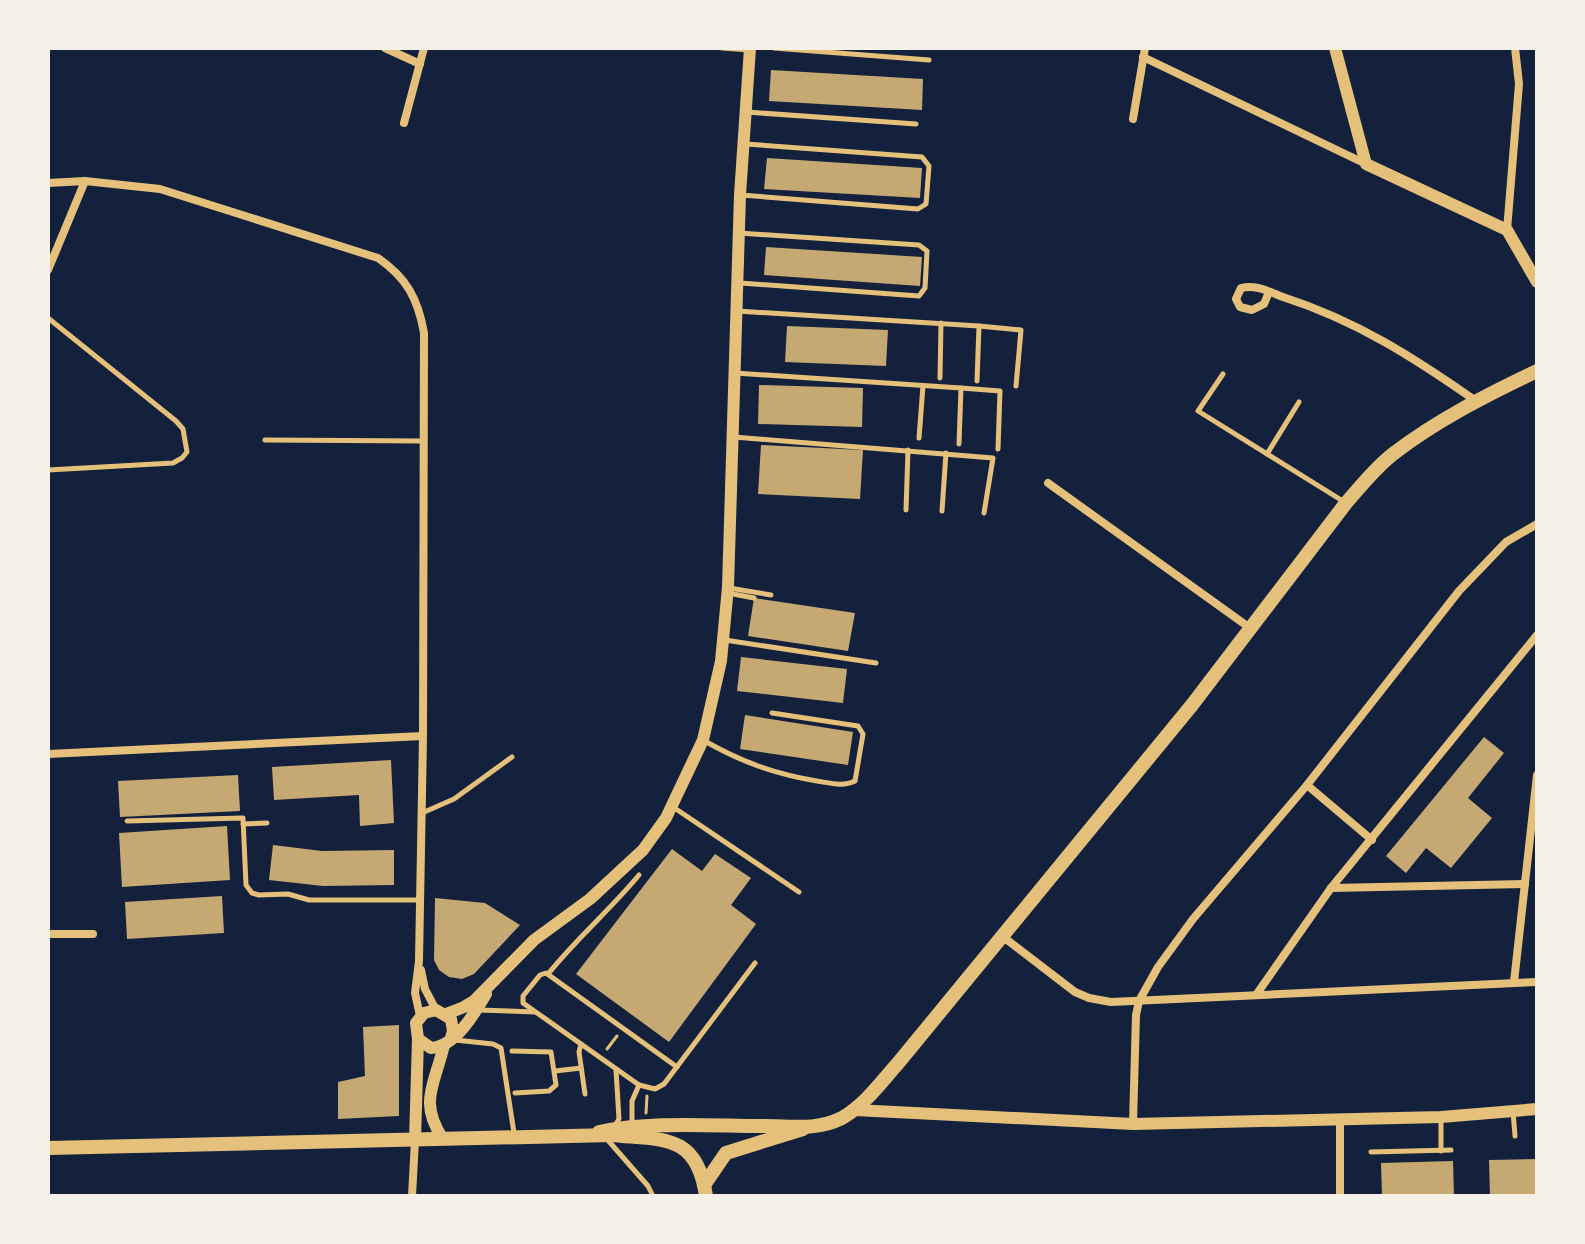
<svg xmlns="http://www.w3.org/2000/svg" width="1585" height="1244" font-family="Rubik,sans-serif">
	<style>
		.building { fill: #c6a872 }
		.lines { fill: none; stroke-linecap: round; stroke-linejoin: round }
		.path { stroke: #e5c07b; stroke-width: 3 }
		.service { stroke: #e5c07b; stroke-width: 5 }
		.minor { stroke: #e5c07b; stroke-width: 8 }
		.tertiary { stroke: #e5c07b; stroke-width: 12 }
		.secondary { stroke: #e5c07b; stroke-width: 14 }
		.primary { stroke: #e5c07b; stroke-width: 14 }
	</style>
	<rect width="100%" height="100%" fill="#14213d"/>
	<g class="building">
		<polygon points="771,70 923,79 922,110 769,101"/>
		<polygon points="767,158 922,168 920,198 764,189"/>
		<polygon points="766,247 922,257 920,286 764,275"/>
		<polygon points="787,326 888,330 886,366 785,362"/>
		<polygon points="759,385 863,388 862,427 758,424"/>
		<polygon points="761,445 863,450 860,499 758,494"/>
		<polygon points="754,598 855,613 848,651 748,636"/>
		<polygon points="741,657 847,669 843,703 737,691"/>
		<polygon points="745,715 853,732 848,765 740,749"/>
		<polygon points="1484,737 1504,753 1468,798 1492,818 1451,868 1426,848 1406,873 1386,856"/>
		<polygon points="391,760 394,823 360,826 359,795 274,800 272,767"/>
		<polygon points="238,775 240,811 120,817 118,781"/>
		<polygon points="227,826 230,880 122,887 119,833"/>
		<polygon points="273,845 322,851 394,850 394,885 323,886 269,880"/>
		<polygon points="672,849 702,871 715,854 751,878 731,905 756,924 669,1042 576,974"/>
		<polygon points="222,896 224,933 127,939 125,902"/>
		<polygon points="435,898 485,903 520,925 474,974 462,979 449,977 439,970 434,960"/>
		<polygon points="399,1025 399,1116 338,1119 338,1082 365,1076 363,1027"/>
		<polygon points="1537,1159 1537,1196 1490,1196 1489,1160"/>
		<polygon points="1453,1161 1454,1196 1382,1196 1381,1163"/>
	</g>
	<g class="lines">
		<g class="path">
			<polyline points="607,1049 617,1036"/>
			<polyline points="646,1113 647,1096"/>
		</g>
		<g class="service">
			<polyline points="722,48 749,50"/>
			<polyline points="774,48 929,60"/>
			<polyline points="746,112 916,124"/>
			<polyline points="741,195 918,209 926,204 929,166 922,157 746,144"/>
			<polyline points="739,233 919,245 927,251 925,288 919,296 740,283"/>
			<polyline points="737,311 979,326 977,381"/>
			<polyline points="48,318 176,421 183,429 187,452 182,458 173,463 48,470"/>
			<polyline points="979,326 1021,330 1016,386"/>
			<polyline points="735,373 961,388 959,444"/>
			<polyline points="1223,374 1198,411 1346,503"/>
			<polyline points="940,378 941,323"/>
			<polyline points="961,388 1000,391 998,449"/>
			<polyline points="734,437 993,458 984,513"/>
			<polyline points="919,438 923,386"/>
			<polyline points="265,440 424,441"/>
			<polyline points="1267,454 1299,402"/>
			<polyline points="906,510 908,450"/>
			<polyline points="942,511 946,453"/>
			<polyline points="729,588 771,595"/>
			<polyline points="728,593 754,598"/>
			<polyline points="725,640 876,663"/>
			<path d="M 703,740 C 741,762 775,774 817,781 C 830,783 843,787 855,781 L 863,734 L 858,726 L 772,713"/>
			<polyline points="673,807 799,892"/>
			<polyline points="422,813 454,799 512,757"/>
			<polyline points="127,821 243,818 246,885 252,893 259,895 288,894 309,900 419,900"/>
			<polyline points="243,824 267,823"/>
			<path d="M 548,974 C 576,939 610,910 639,875"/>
			<polyline points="478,1010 535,1012"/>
			<polyline points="455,1040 493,1044 501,1048 514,1133"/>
			<polyline points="581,1044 579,1052 585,1094"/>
			<polyline points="512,1051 551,1052 556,1085 549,1091 515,1093"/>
			<polyline points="555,1071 581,1068"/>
			<polyline points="639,1085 655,1089 664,1084 755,963"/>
			<polyline points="1513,1111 1515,1136"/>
			<polyline points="1441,1120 1441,1151"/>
			<polyline points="614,1127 619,1119 616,1070"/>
			<polyline points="632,1127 632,1101 639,1085 523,1003 523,996 540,975 546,973 677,1067"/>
			<polyline points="606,1138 648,1186 653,1196"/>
			<polyline points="1371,1152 1451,1150"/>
		</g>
		<g class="minor">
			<polyline points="385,48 420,64"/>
			<polyline points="1143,57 1366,164"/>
			<polyline points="1133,119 1145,48"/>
			<polyline points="404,123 424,48"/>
			<path d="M 48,183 L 85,181 L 160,189 L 378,258 C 407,278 418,299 424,333 L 423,736 L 419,961 L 415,993 L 420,1016"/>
			<polyline points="1507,230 1519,84 1515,48"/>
			<polyline points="48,270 85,181"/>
			<path d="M 1269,292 L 1264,304 L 1252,310 L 1240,307 L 1236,299 L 1241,288 C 1256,284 1270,292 1283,297 C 1357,321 1413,357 1476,401"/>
			<polyline points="1048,483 1250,628"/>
			<polyline points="48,754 423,736"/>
			<polyline points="1307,785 1372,840"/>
			<polyline points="1331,888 1525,884"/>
			<polyline points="48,934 93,934"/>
			<polyline points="1002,936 1075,992 1089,998 1111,1002 1537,982"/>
			<polyline points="421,970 425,989 436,1010"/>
			<polyline points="1514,982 1537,775"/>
			<polyline points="1256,995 1331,888 1537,635"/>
			<polyline points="1340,1121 1340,1196"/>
			<polyline points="1133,1124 1136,1015 1139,1001 1158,967 1193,919 1307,785 1459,591 1506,542 1537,524"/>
			<polyline points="412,1196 415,1140"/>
		</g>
		<g class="tertiary">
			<polyline points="1335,48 1366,164 1507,230 1537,282"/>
			<polyline points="446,1014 464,1007 474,1001 534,940 590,899 643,850 666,818 703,740 721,661 728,587 740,195 750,48"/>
			<path d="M 418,1039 L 431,1048 C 455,1047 475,1013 486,994"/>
			<polyline points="855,1110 1133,1124 1441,1117 1537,1109"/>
			<path d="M 443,1139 C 418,1102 435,1084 444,1045"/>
			<polyline points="415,1140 418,1039 416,1023 424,1013 436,1010 451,1019 453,1031 451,1038"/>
		</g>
		<g class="secondary">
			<path d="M 599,1132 C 652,1121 711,1126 764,1126 C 792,1126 816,1131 842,1118 C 865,1105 882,1081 899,1062 L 1192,705 L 1346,503 C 1361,486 1375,468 1393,454 C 1437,420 1487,395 1537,371"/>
			<polyline points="704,1185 726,1153 803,1129"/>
		</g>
		<path class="primary" d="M 48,1148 L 612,1135 C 662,1140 697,1133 706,1196"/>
	</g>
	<rect width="1585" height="1244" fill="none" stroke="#f6f1e7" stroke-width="100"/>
</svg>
